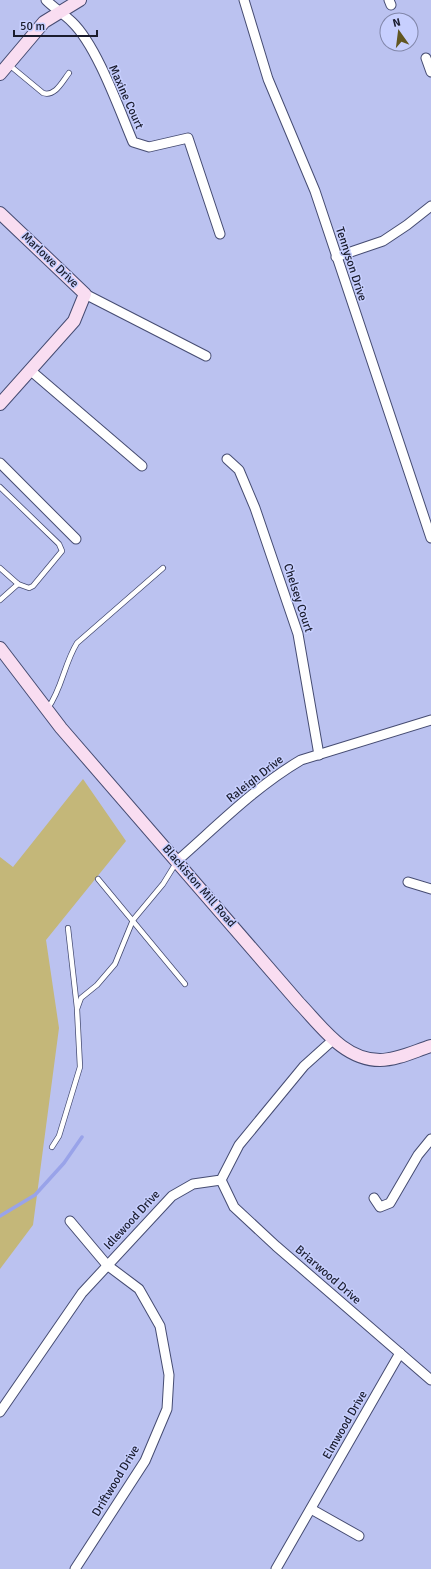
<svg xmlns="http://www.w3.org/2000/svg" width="431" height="1569" font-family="Signika,sans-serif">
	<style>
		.green { fill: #c4b779 }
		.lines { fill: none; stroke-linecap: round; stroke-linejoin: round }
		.stream { stroke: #99a3e9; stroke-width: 3.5 }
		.lane-casing { stroke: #464c72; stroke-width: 6 }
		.street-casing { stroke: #464c72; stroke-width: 11 }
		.secondary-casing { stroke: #464c72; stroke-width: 14 }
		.lane { stroke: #fff; stroke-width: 4.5 }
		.street { stroke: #fff; stroke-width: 9 }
		.secondary { stroke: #f9ddf1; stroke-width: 12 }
		.labels { text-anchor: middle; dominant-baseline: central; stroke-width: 3; stroke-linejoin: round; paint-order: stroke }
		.street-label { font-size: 12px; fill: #1a1c2d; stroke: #c7cffe }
	</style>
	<rect width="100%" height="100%" fill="#bbc2f0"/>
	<polygon class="green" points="83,779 126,841 46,940 59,1028 33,1225 0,1269 0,857 13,867"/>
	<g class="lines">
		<polyline class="stream" points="0,1216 35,1195 64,1163 82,1137"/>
		<defs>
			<g id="lane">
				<path d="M 8,64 L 43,93 C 55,97 62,82 69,73"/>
				<polyline points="0,487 59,544 62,551 33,586 29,588 18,584 0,568"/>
				<polyline points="0,600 18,584"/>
				<path d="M 48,708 C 62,689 64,664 77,643 L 163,568"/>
				<polyline points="98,879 185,984"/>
				<polyline points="68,928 77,1008"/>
				<polyline points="52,1147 59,1136 80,1067 77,1009 81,998 97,985 115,964 133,920 163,884 176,863"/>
			</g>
			<g id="street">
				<path d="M 46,0 C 54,8 64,14 72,22 C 97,46 119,109 133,142 L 149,147 L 188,138 L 220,234"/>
				<polyline points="244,0 268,79 315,191 431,538"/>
				<polyline points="389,0 391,5"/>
				<polyline points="426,58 431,72"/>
				<polyline points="336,257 383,241 407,225 431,206"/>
				<polyline points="85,294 206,356"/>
				<polyline points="30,370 142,466"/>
				<polyline points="227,459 239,470 255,508 298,634 319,755"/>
				<polyline points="0,463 76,539"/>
				<path d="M 177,861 C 217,826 255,787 301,760 L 431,720"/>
				<polyline points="408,882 431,889"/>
				<polyline points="221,1180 234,1207 276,1246 431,1380"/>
				<polyline points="374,1198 380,1207 390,1203 418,1155 431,1139"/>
				<polyline points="70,1221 107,1265 139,1289 160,1326 169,1375 167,1409 145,1461 75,1569"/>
				<polyline points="0,1412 82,1293 172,1196 193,1184 221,1180 239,1145 304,1066 334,1039"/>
				<polyline points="311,1509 359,1536"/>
				<polyline points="276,1569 400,1353"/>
			</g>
			<g id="secondary">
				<polyline points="0,74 44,22 80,0"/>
				<polyline points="0,213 85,294 74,321 0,404"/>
				<path d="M 0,648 L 61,728 L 299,1003 C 322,1027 344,1060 380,1060 C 397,1060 415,1051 431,1046"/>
			</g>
		</defs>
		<use href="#lane" class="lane-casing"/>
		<use href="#street" class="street-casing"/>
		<use href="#secondary" class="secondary-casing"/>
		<use href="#lane" class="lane"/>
		<use href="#street" class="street"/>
		<use href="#secondary" class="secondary"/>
	</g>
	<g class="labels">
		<g class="street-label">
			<text transform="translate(126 97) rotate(66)">Maxine Court</text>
			<text transform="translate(50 260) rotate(44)">Marlowe Drive</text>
			<text transform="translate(351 264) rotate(72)">Tennyson Drive</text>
			<text transform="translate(298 598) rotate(72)">Chelsey Court</text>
			<text transform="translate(255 779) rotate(-38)">Raleigh Drive</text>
			<text transform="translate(199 886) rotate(49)">Blackiston Mill Road</text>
			<text transform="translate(132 1220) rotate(-47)">Idlewood Drive</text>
			<text transform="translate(328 1275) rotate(41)">Briarwood Drive</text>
			<text transform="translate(345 1425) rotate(-60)">Elmwood Drive</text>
			<text transform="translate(116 1481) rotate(-59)">Driftwood Drive</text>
		</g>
	</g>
	<g transform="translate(399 32) rotate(346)"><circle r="19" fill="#c7cffe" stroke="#8287aa"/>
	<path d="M0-3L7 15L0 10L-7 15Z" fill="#615622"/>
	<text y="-6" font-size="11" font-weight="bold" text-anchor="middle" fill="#1a1c2d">N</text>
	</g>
	<path d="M14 30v6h83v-6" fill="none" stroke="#1a1c2d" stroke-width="2"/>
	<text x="20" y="30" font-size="12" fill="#1a1c2d" stroke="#c7cffe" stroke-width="3" paint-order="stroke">50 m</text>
</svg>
